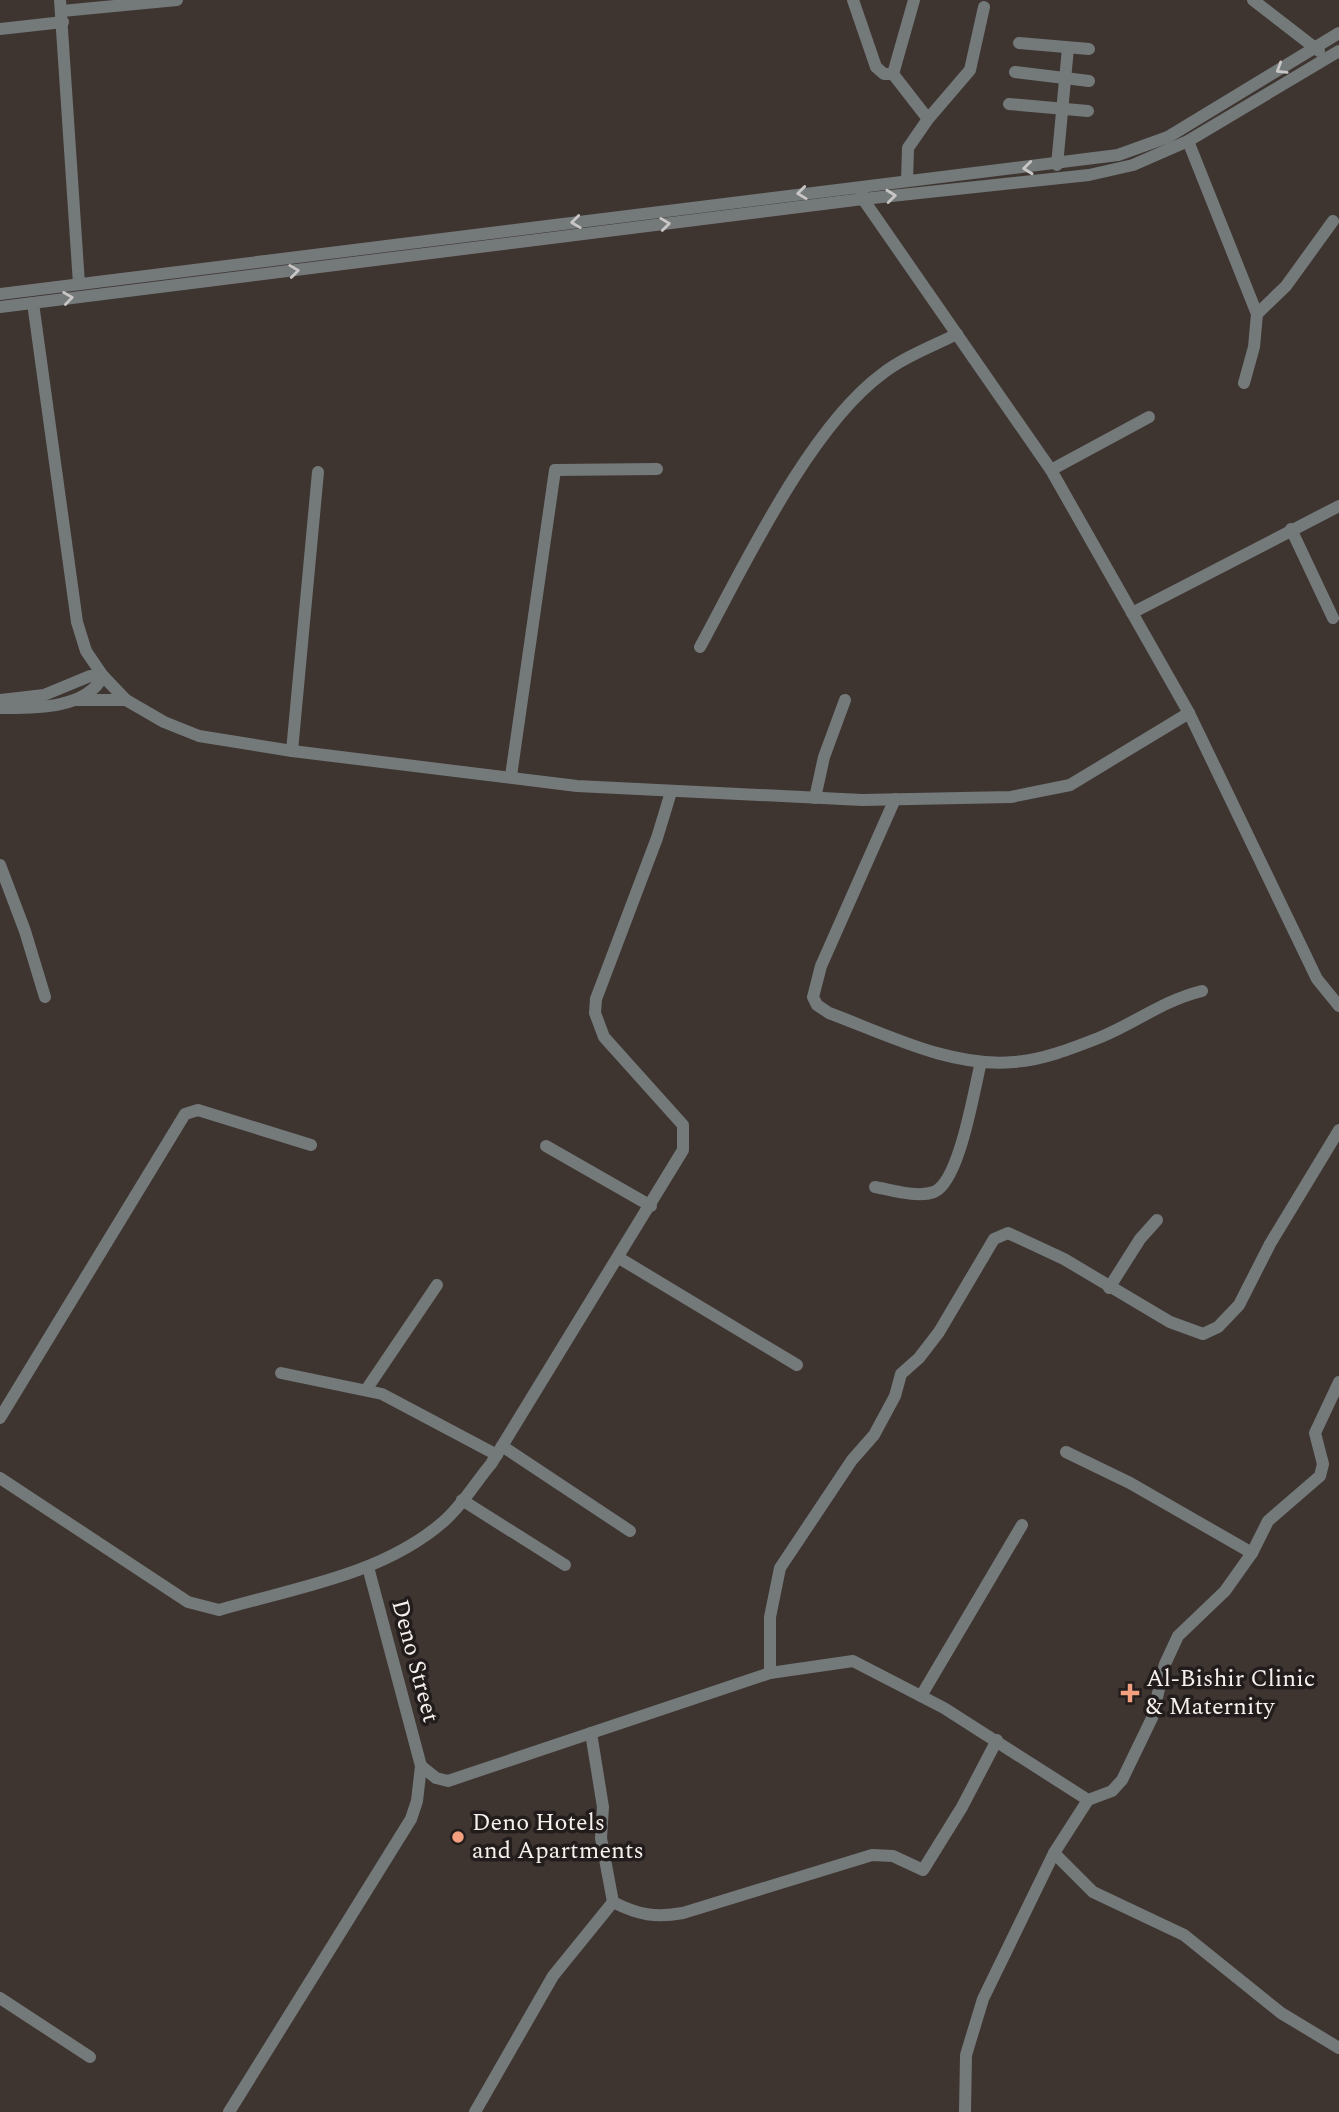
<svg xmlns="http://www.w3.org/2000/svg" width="1339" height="2112" font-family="Spectral,serif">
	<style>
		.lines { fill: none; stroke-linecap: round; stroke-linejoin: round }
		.minor { stroke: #74797a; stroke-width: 12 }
		.oneway { stroke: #c9c7c5 }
		.poi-dot { fill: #f2a07f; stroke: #221d1c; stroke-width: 2.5 }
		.labels { text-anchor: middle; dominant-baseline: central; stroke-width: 7; stroke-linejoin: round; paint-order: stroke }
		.street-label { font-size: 24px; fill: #f7f1ee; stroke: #221d1c }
		.poi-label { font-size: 24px; fill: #f7f1ee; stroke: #221d1c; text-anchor: start }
	</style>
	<rect width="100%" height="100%" fill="#3e3531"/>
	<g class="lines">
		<g class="minor">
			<polyline points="60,0 79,284"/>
			<polyline points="853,0 876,67 884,74 893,74 928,119"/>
			<polyline points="1253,0 1319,51"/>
			<polyline points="62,11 177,0"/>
			<polyline points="0,29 63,22"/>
			<polyline points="1019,43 1089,49"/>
			<polyline points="1015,72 1089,81"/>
			<polyline points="893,74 914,0"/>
			<polyline points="1009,104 1088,111"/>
			<polyline points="1188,141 1257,314 1254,347 1244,383"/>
			<polyline points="1057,165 1068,48"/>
			<polyline points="907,181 908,148 928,119 970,70 984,7"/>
			<polyline points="862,194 863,199 1051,470 1189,713 1317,979 1339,1006"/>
			<polyline points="0,294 1118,155 1168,137 1339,33"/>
			<polyline points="33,303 77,622 86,651 103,676 126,700 164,722 199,736 292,751 577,786 862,800 1011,797 1070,785 1189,713"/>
			<polyline points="0,307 863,199 1089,175 1133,165 1188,141 1339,51"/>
			<polyline points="1257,314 1286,286 1333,221"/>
			<polyline points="1051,470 1149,417"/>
			<polyline points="1291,529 1333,618"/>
			<polyline points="1132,613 1339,506"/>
			<path d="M 700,647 C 744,566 809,428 882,374 C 904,357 933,346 957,334"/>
			<polyline points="0,700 44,695 90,676 103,676"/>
			<polyline points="75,700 126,700"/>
			<path d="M 0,708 C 32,708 86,710 103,676"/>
			<polyline points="292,751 318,472"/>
			<polyline points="511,776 555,470 657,469"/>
			<polyline points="815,798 824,757 845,700"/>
			<path d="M 895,799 L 821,966 L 813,997 L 817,1005 L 829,1013 C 886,1034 951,1068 1014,1062 C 1043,1060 1073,1048 1101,1037 C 1137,1022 1162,1001 1202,991"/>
			<polyline points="0,865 25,931 45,997"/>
			<polyline points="546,1146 651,1206"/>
			<path d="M 875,1187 C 892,1190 917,1198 934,1192 C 960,1181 974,1089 981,1062"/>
			<polyline points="619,1258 797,1365"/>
			<polyline points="1109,1288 1140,1239 1157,1220"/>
			<polyline points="281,1373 382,1394 497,1455"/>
			<polyline points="366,1390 437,1285"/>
			<polyline points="0,1418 185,1114 198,1110 311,1145"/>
			<polyline points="502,1446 630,1531"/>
			<polyline points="1066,1452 1130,1483 1252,1553"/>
			<path d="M 0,1478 L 188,1602 L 219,1610 C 294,1588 382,1575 443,1522 C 462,1506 475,1483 491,1464 L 683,1150 L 683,1125 L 604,1037 L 595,1013 L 596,999 L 657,838 L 671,792"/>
			<polyline points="462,1500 565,1565"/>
			<polyline points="770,1673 770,1617 780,1568 852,1460 874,1435 895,1396 901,1374 919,1358 939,1332 994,1239 1008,1233 1064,1259 1170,1322 1203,1334 1218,1327 1239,1305 1270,1244 1339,1130"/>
			<polyline points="921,1696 1022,1525"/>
			<polyline points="591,1733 603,1807 601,1838 613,1902"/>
			<polyline points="421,1766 436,1778 448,1781 770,1673 853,1661 944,1708 1088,1800"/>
			<polyline points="1054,1853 1093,1892 1184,1935 1281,2013 1339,2048"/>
			<path d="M 613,1902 C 638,1915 656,1918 683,1913 L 872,1855 L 893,1856 L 923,1870 L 962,1807 L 997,1740"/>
			<polyline points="0,1998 90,2057"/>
			<polyline points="229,2112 411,1819 417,1801 421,1766 368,1567"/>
			<polyline points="475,2112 553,1976 613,1902"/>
			<polyline points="965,2112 966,2055 983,1999 1054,1853 1088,1800 1112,1791 1122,1780 1152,1718 1165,1664 1178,1636 1225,1591 1252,1553 1268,1521 1320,1476 1323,1464 1315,1433 1339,1382"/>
		</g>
	</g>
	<defs><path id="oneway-chevron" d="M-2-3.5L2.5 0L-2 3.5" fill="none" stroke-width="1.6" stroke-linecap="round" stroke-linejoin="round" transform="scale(1.75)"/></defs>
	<g class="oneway">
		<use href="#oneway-chevron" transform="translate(1281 69) rotate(148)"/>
		<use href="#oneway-chevron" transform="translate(1028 168) rotate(174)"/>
		<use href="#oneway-chevron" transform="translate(802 193) rotate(173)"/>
		<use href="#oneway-chevron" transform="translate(891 196) rotate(-6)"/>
		<use href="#oneway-chevron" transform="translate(576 222) rotate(173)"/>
		<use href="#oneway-chevron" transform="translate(665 224) rotate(-7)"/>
		<use href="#oneway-chevron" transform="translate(294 271) rotate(-7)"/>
		<use href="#oneway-chevron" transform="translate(68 298) rotate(-8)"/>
	</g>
	<g class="poi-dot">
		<path d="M1126.5 1682.5h7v7h7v7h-7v7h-7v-7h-7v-7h7z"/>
		<circle cx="458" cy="1837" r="7"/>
	</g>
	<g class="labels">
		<g class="street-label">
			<text transform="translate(415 1661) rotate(75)">Deno Street</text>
		</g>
		<g class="poi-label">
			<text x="1146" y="1679">Al-Bishir Clinic<tspan x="1146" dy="28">&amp; Maternity</tspan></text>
			<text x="472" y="1823">Deno Hotels<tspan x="472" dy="28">and Apartments</tspan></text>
		</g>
	</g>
</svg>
